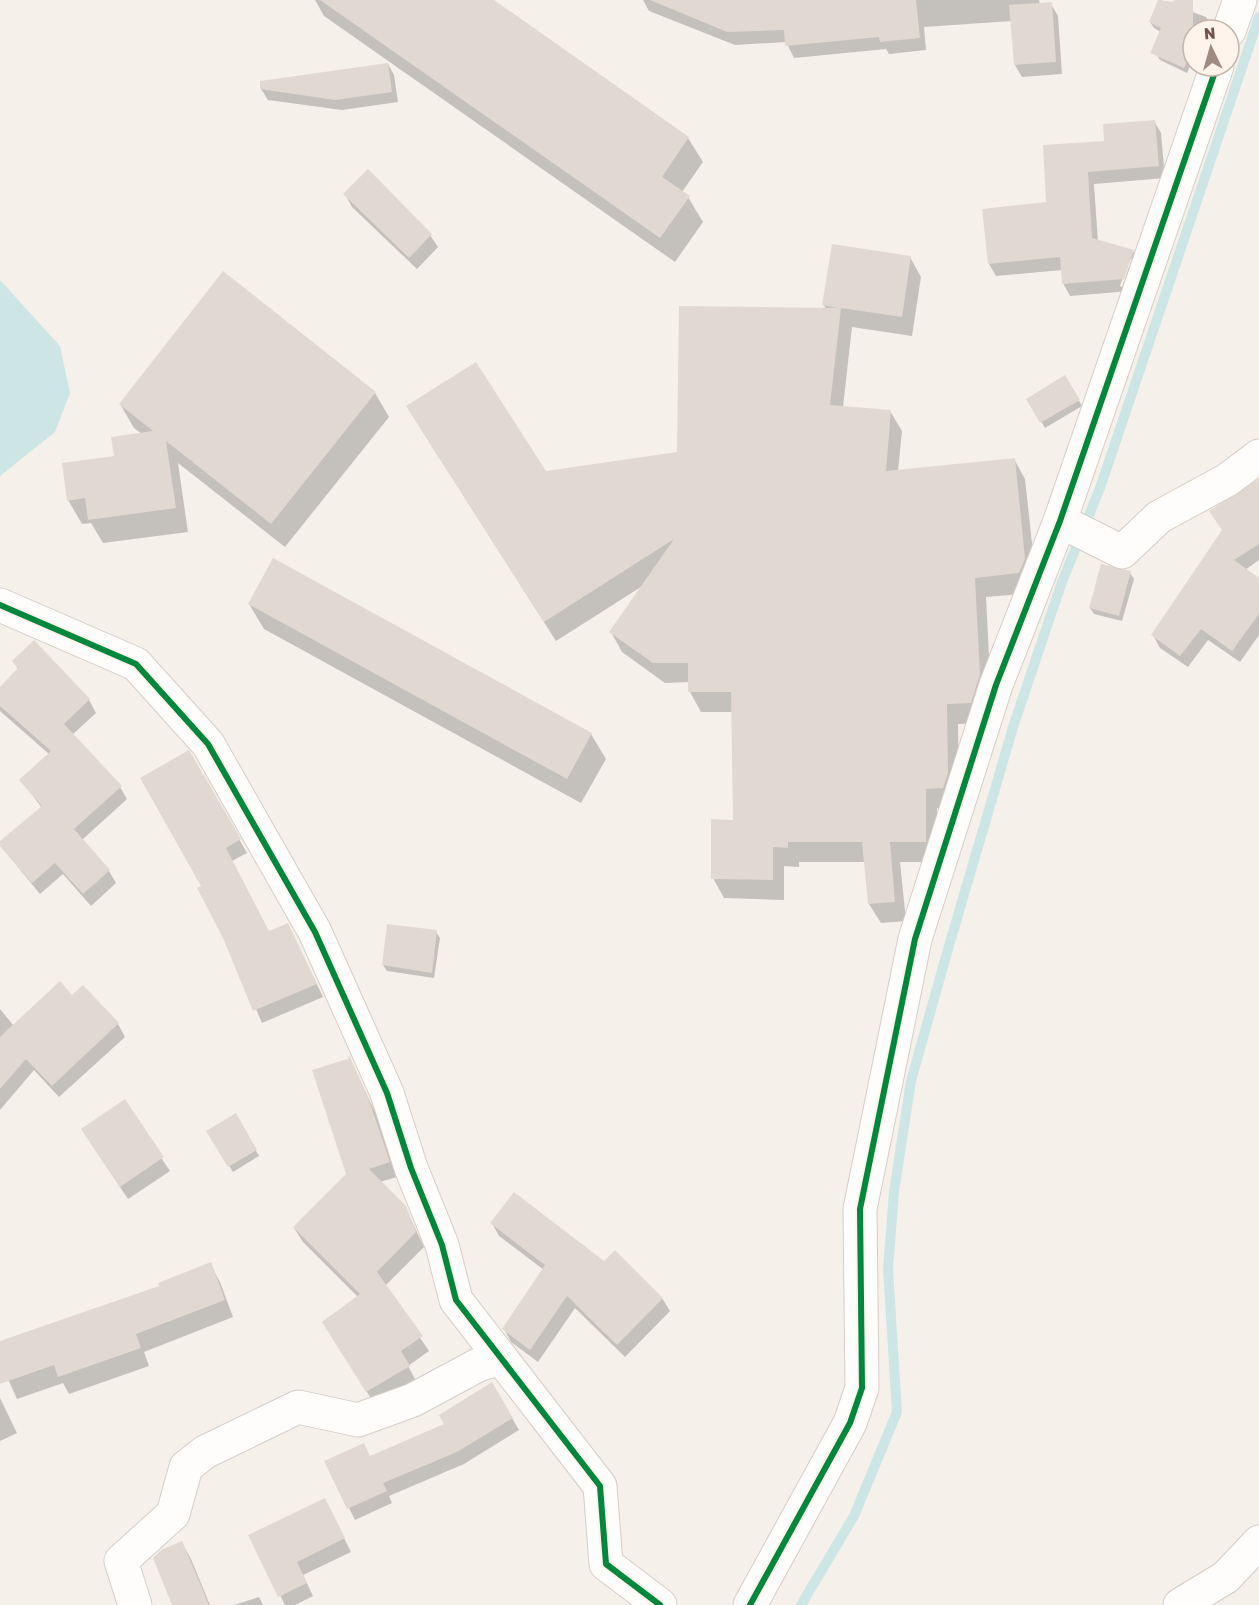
<svg xmlns="http://www.w3.org/2000/svg" width="1259" height="1605" font-family="Rubik,sans-serif">
	<style>
		.water { fill: #cde6e5 }
		.shadow { fill: #0003; fill-rule: evenodd }
		.lines { fill: none; stroke-linecap: round; stroke-linejoin: round }
		.stream { stroke: #cde6e5; stroke-width: 10 }
		.building { fill: #e2d8d2 }
		.street-casing { stroke: #d5cdc8; stroke-width: 35 }
		.secondary-casing { stroke: #d4cbc6; stroke-width: 35 }
		.street { stroke: #fefdfc; stroke-width: 33 }
		.secondary { stroke: #fefdfc; stroke-width: 33 }
		.cycleway-casing { stroke: #fef4eb; stroke-width: 10 }
		.cycleway { stroke: #00873e; stroke-width: 6 }
	</style>
	<rect width="100%" height="100%" fill="#f6f0ea"/>
	<polygon class="water" points="0,280 60,346 70,393 55,432 0,476"/>
	<g class="shadow">
		<polygon points="315,0 492,0 688,138 703,162 682,192 688,197 703,222 675,262 324,16"/>
		<polygon points="643,0 1039,0 1040,5 1051,4 1058,16 1062,74 1022,77 1015,65 1012,21 924,27 926,50 889,54 886,49 794,58 786,42 735,45 649,11"/>
		<polygon points="1160,0 1206,17 1210,23 1207,30 1193,30 1193,60 1187,73 1160,60 1156,54 1161,32 1154,28 1150,22"/>
		<polygon points="388,64 394,75 398,102 342,110 268,100 261,89"/>
		<path d="M 1154,121 L 1161,133 L 1165,178 L 1094,184 L 1098,242 L 1133,251 L 1140,264 L 1130,291 L 1070,296 L 1063,283 L 1062,270 L 996,276 L 989,264 L 1106,143 ZM 1129,259 L 1132,259 L 1122,287 L 1120,286 Z"/>
		<polygon points="345,194 430,235 438,247 417,269 352,207"/>
		<polygon points="910,257 921,277 912,336 852,327 843,407 890,411 902,431 898,471 1014,459 1025,479 1036,580 1031,593 986,597 991,695 982,723 958,724 959,794 954,808 937,808 937,862 900,862 906,921 881,923 869,904 865,862 799,862 799,867 784,866 784,900 724,898 713,878 734,822 733,712 701,712 690,692 690,682 665,683 622,652 611,632 644,585 556,641 419,426 545,473 679,453 826,309 824,305"/>
		<polygon points="224,274 375,393 389,417 285,547 178,463 188,532 103,543 91,523 82,524 68,500 142,434 134,428 120,404"/>
		<polygon points="1065,377 1082,406 1045,428 1028,399"/>
		<polygon points="1259,481 1259,560 1245,570 1259,580 1259,635 1240,662 1208,640 1188,667 1160,648 1153,635"/>
		<polygon points="1130,573 1134,579 1122,621 1094,614 1090,608"/>
		<polygon points="249,604 591,734 606,759 581,803 264,629"/>
		<polygon points="34,642 89,700 96,713 72,735 120,787 127,799 82,840 109,871 116,883 91,906 63,874 40,894 0,845 42,808 21,780 49,754 0,711 0,689 18,669 14,662"/>
		<polygon points="191,756 247,853 232,861 269,933 288,925 323,997 262,1023 203,886"/>
		<polygon points="436,932 440,938 434,978 387,971 383,965"/>
		<polygon points="83,987 118,1024 125,1037 59,1097 34,1070 0,1110 0,1009 14,1026 72,997"/>
		<polygon points="350,1059 377,1116 397,1177 380,1182 405,1207 424,1247 385,1286 429,1351 408,1366 416,1381 375,1405 333,1337 358,1297 303,1242 294,1228 348,1174"/>
		<polygon points="124,1102 170,1171 128,1199 90,1142"/>
		<polygon points="235,1115 259,1156 233,1172 208,1131"/>
		<polygon points="492,1223 604,1263 662,1298 670,1311 625,1357 575,1308 538,1362 511,1342 504,1329 544,1270 499,1236"/>
		<polygon points="210,1264 220,1282 233,1317 144,1352 149,1366 69,1394 63,1383 17,1399 0,1361 0,1342 161,1287"/>
		<polygon points="0,1398 17,1433 0,1441"/>
		<polygon points="512,1418 519,1430 464,1464 389,1496 392,1503 355,1520 326,1462 370,1457"/>
		<polygon points="331,1512 351,1552 303,1575 313,1596 295,1605 285,1605 250,1536"/>
		<polygon points="182,1543 191,1559 210,1605 174,1605"/>
		<polygon points="259,1597 263,1605 234,1605"/>
	</g>
	<g class="lines">
		<polyline class="stream" points="801,1605 854,1516 897,1412 888,1269 894,1192 911,1081 946,956 1014,724 1062,582 1100,488 1259,17"/>
	</g>
	<g class="building">
		<polygon points="320,0 494,0 689,137 662,177 690,196 660,238"/>
		<polygon points="650,0 916,0 920,38 880,42 879,37 785,46 784,30 727,32"/>
		<polygon points="1158,0 1173,2 1174,0 1193,0 1193,48 1184,68 1150,53 1161,28 1149,22"/>
		<polygon points="1052,2 1056,62 1014,65 1009,5"/>
		<polygon points="388,63 392,92 335,100 260,89 260,81"/>
		<polygon points="1155,120 1159,166 1088,172 1092,238 1134,250 1124,279 1062,284 1060,257 988,264 982,209 1046,202 1043,145 1104,141 1103,124"/>
		<polygon points="368,169 432,234 409,258 343,194"/>
		<polygon points="832,244 911,256 902,317 841,308 830,405 891,410 886,471 1015,458 1025,559 1019,573 975,578 980,674 971,703 947,704 948,773 943,788 926,789 926,842 890,842 895,902 868,904 862,842 788,842 788,848 773,847 773,880 711,879 711,819 733,820 731,692 688,692 688,663 653,663 609,632 674,539 544,622 406,406 476,362 546,471 677,452 679,306 838,308 822,305"/>
		<polygon points="223,271 376,392 271,524 166,441 176,508 88,520 85,498 67,501 62,463 114,456 111,437 153,431 119,404"/>
		<polygon points="1065,375 1080,400 1040,423 1026,399"/>
		<polygon points="1259,479 1259,544 1234,560 1259,578 1259,614 1232,651 1201,629 1180,656 1151,635 1222,530 1209,511"/>
		<polygon points="273,558 592,733 567,779 248,604"/>
		<polygon points="1101,564 1131,571 1119,616 1089,608"/>
		<polygon points="34,640 90,699 64,724 122,786 74,829 110,870 83,894 55,863 32,883 0,846 0,841 42,806 19,780 51,751 0,706 0,687 18,668 12,661"/>
		<polygon points="189,750 241,839 226,848 269,931 288,923 317,984 253,1011 223,938 197,888 201,886 140,778"/>
		<polygon points="387,924 437,930 432,973 382,965"/>
		<polygon points="60,981 72,995 83,985 119,1023 52,1086 26,1059 0,1089 0,1037"/>
		<polygon points="349,1055 369,1100 390,1162 369,1169 406,1206 416,1232 377,1272 423,1336 401,1351 410,1366 366,1392 322,1322 360,1294 293,1227 346,1174 312,1070 347,1059 348,1061"/>
		<polygon points="125,1099 164,1157 120,1187 81,1129"/>
		<polygon points="236,1113 257,1150 228,1167 206,1131"/>
		<polygon points="514,1192 604,1261 615,1250 663,1298 617,1345 567,1296 530,1350 502,1329 545,1265 490,1223"/>
		<polygon points="211,1262 225,1300 136,1334 141,1348 58,1377 54,1365 0,1384 0,1341 159,1286 158,1283"/>
		<polygon points="492,1382 513,1418 457,1452 383,1483 387,1491 347,1509 324,1461 364,1443 370,1456 444,1424 439,1415"/>
		<polygon points="325,1498 345,1538 297,1562 307,1583 278,1597 248,1535"/>
		<polygon points="182,1541 209,1605 172,1605 153,1558 161,1550"/>
	</g>
	<g class="lines">
		<defs>
			<g id="street">
				<polyline points="1229,31 1240,0"/>
				<polyline points="1060,521 1122,552 1159,517 1227,480 1259,456"/>
				<polyline points="0,605 136,664 208,744 315,932 387,1093 411,1168 442,1245 456,1300 600,1486 606,1564 660,1605"/>
				<polyline points="135,1605 121,1561 173,1514 186,1467 205,1452 298,1407 358,1420 413,1400 478,1365 501,1358"/>
				<polyline points="750,1605 850,1423 862,1388 860,1209 915,939 996,685 1060,521 1217,66"/>
			</g>
			<polyline id="secondary" points="1180,1605 1226,1577 1259,1542"/>
		</defs>
		<use href="#street" class="street-casing"/>
		<use href="#secondary" class="secondary-casing"/>
		<use href="#street" class="street"/>
		<use href="#secondary" class="secondary"/>
		<defs>
			<g id="cycleway">
				<polyline points="0,605 136,664 208,744 315,932 387,1093 411,1168 442,1245 456,1300 600,1486 606,1564 660,1605"/>
				<polyline points="750,1605 850,1423 862,1388 860,1209 915,939 996,685 1060,521 1217,66"/>
			</g>
		</defs>
		<use href="#cycleway" class="cycleway-casing"/>
		<use href="#cycleway" class="cycleway"/>
	</g>
	<g transform="translate(1211 48) rotate(355)"><circle r="28" fill="#fef4eb" stroke="#c6b4ab" stroke-width="1.5"/>
	<path d="M0-4.5L10 22L0 15L-10 22Z" fill="#a08b83"/>
	<text y="-9" font-size="16" font-weight="bold" text-anchor="middle" fill="#71554c">N</text>
	</g>
</svg>
